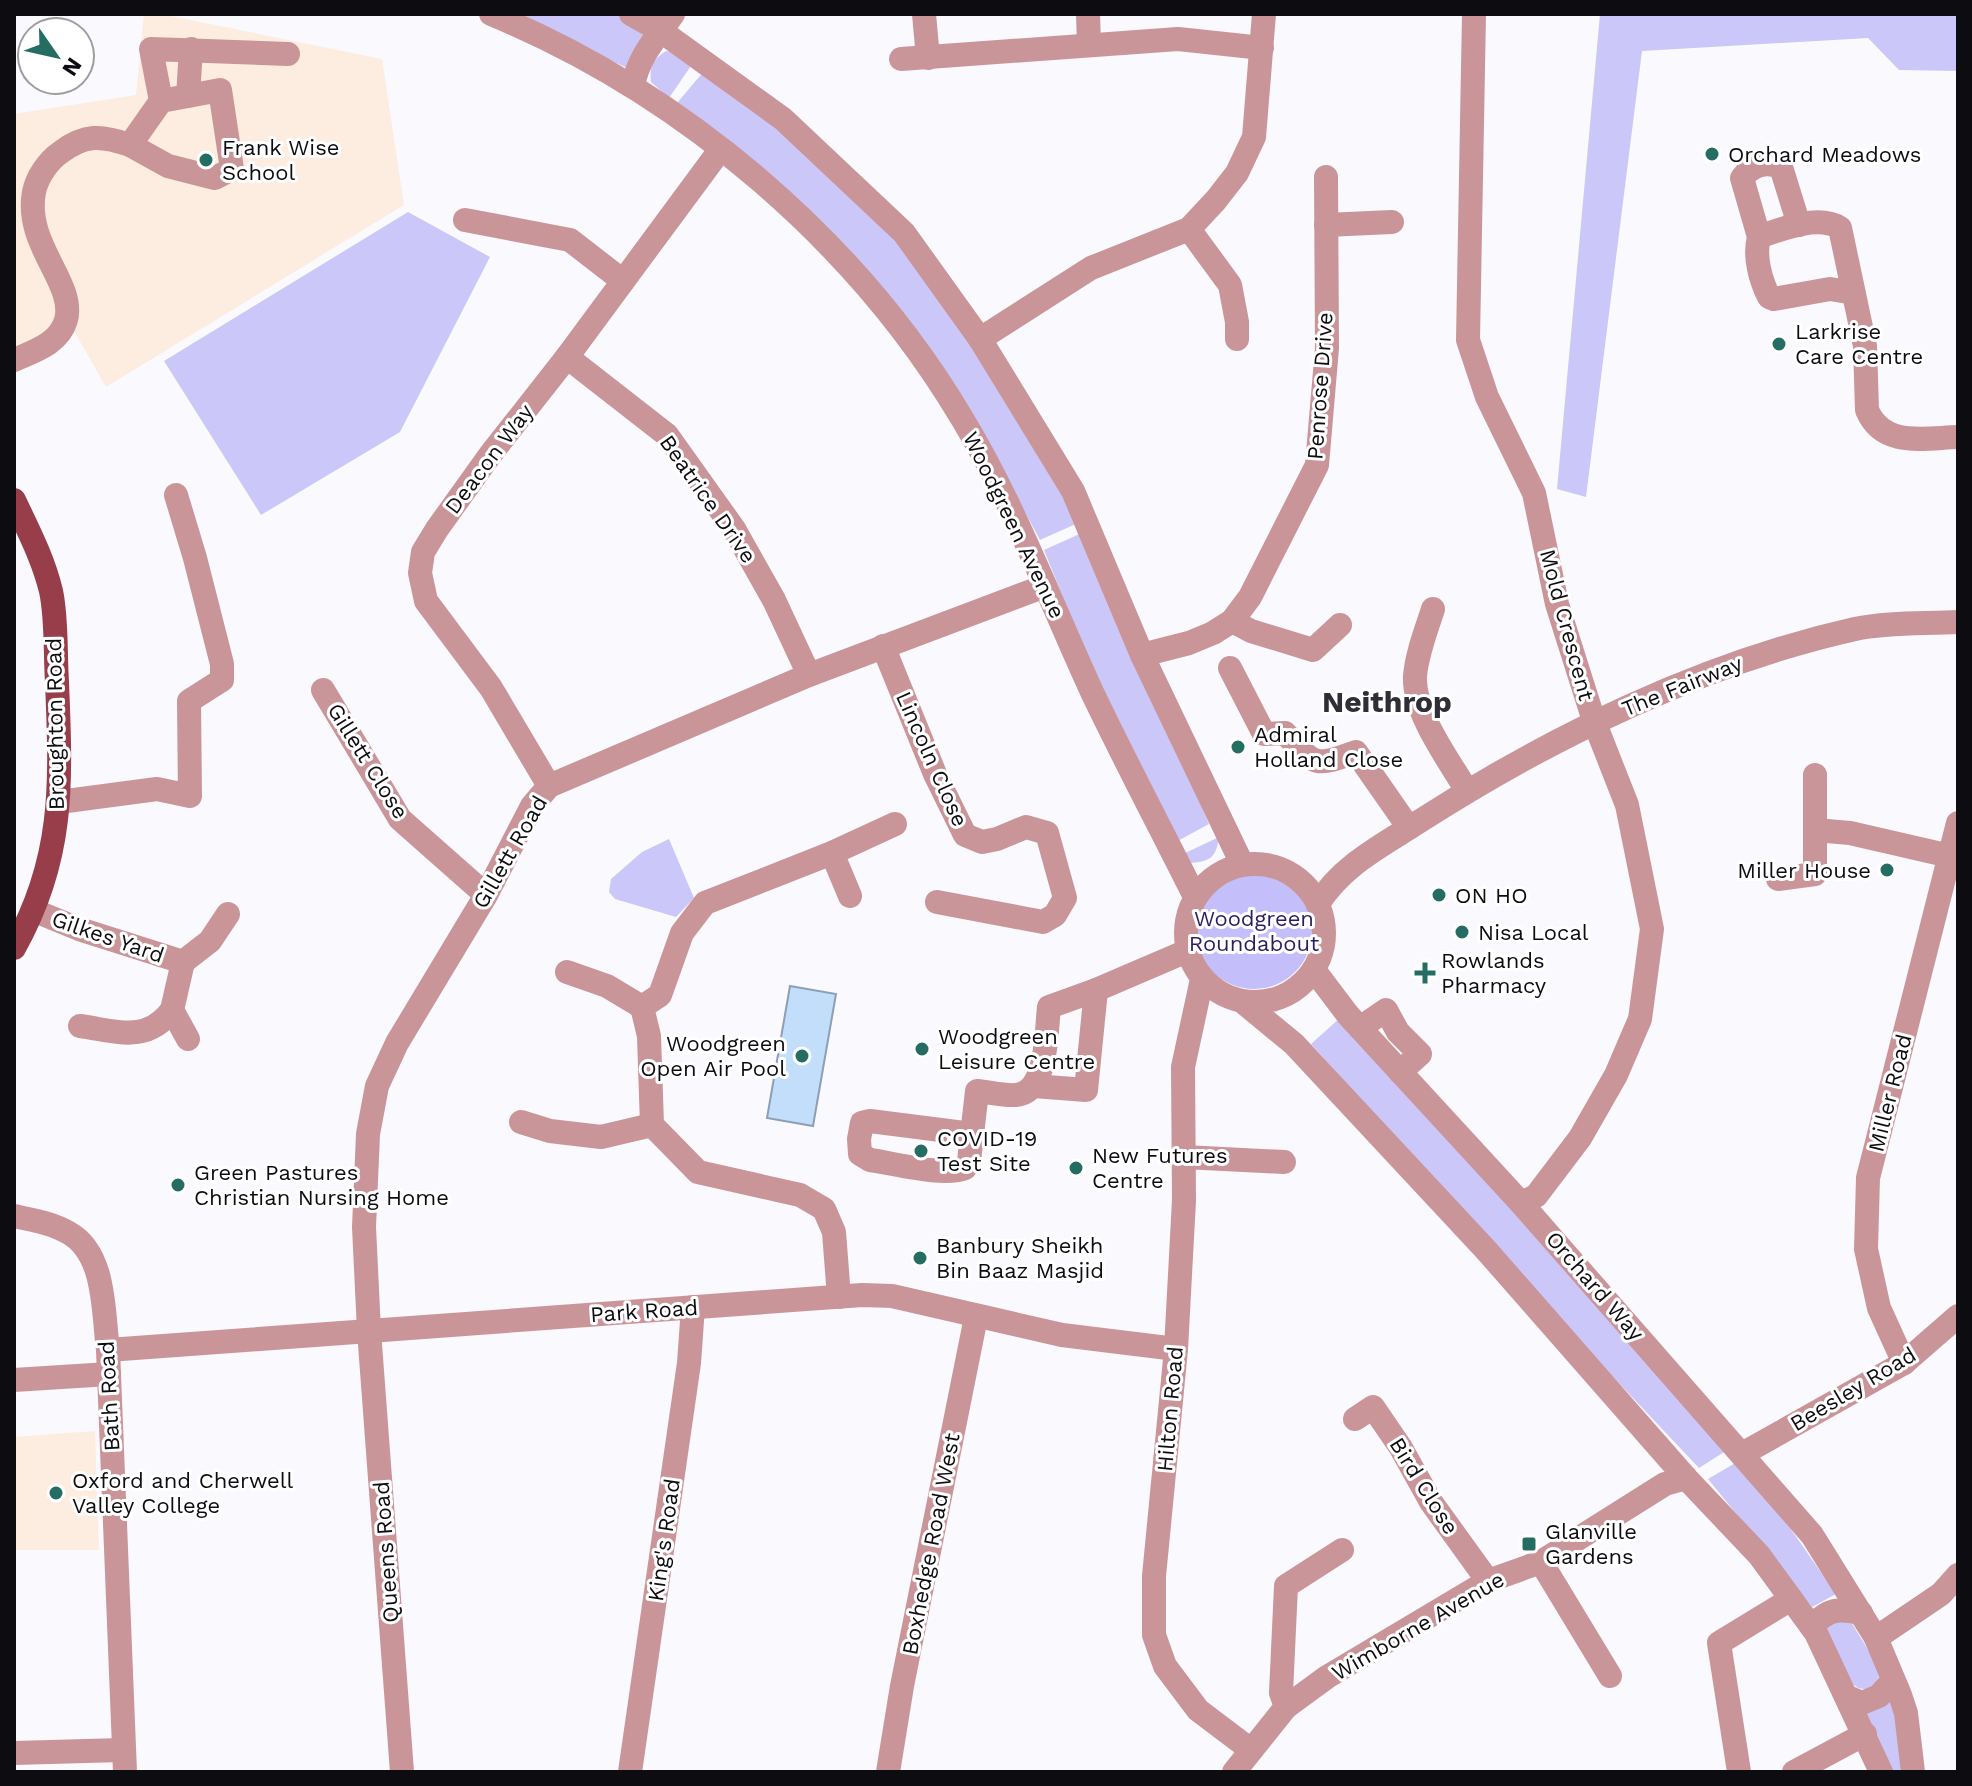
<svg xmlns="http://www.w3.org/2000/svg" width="1972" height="1786" font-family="'Work Sans',sans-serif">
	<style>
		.education { fill: #fcede0 }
		.green { fill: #cbc8f9 }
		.forest { fill: #c4bffa }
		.water { fill: #c3defa; stroke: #8c9fb4; stroke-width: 2 }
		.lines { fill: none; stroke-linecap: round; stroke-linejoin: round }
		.minor { stroke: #ca9599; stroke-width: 24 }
		.major { stroke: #983e4a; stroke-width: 24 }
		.poi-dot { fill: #256c62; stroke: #fff; stroke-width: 3 }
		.labels { text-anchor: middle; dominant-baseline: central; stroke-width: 6; stroke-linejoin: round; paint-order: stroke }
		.poi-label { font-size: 22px; fill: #0d0d11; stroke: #fff; text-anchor: start }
		.street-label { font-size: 22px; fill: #0d0d11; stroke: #fff }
		.park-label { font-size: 22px; fill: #2c1d5f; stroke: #fff }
		.district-label { font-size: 30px; font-weight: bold; fill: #2f2e37; stroke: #fff }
	</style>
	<rect width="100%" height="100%" fill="#faf9fe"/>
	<g class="education">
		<polygon points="144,14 161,14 382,59 404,205 106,387 74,331 14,359 14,114 136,95"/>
		<polygon points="95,1431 99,1550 14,1550 14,1437"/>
	</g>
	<g class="green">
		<polygon points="514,14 616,14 649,31 629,69"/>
		<polygon points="1600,14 1958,14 1958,71 1899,70 1868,38 1642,51 1586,497 1557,489"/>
		<path d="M 666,51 L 677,53 L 693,63 L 669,98 L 651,82 C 649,65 653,60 666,51 Z"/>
		<polygon points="705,70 774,123 898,240 980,347 1078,523 1040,540 970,410 677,103"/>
		<polygon points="408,212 490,257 400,432 261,515 164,361"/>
		<polygon points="1084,532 1209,824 1174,843 1107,707 1044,550"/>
		<path d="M 1219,837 C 1216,858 1210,862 1188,863 L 1181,855 Z"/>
		<polygon points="669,839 694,898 676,917 615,899 609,892 611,879 642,852"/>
		<polygon points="1341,1017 1732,1447 1699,1468 1547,1307 1311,1044"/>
		<polygon points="1742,1459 1836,1594 1812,1607 1708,1479"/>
		<polygon points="1829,1618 1851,1622 1875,1661 1880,1675 1870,1690 1858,1688 1850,1682 1823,1628"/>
		<polygon points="1887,1691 1899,1723 1904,1772 1888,1772 1864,1709"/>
	</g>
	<circle class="forest" cx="1254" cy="931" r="58"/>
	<polygon class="water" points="790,986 836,994 813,1126 767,1118"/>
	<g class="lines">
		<g class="minor">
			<path d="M 491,14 C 682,93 857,241 963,420 C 1015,506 1050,601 1092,692 C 1125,761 1161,829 1195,897"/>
			<polyline points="631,14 661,31 783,119 904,233 980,339 1073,491 1142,655 1242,864"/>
			<polyline points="924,14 928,58"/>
			<polyline points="1088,14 1089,44"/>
			<polyline points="1474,14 1468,340 1487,397 1534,493 1557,604 1594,721 1627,805 1652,929 1640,1019 1616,1075 1580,1138 1536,1196 1521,1203"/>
			<polyline points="901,59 1178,39 1262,48"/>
			<path d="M 633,86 C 638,57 656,38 673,14"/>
			<polygon points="220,90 232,169 215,178 168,166 130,145 161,101"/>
			<polyline points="188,96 191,49"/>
			<polyline points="161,101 151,49 288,54"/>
			<polyline points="465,220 570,240 623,281"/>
			<polyline points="1326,225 1392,222"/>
			<polyline points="1189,229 1230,285 1237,322 1237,339"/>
			<path d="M 1759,237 L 1742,178 C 1752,165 1765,161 1781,167 L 1799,225"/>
			<path d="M 1854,293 L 1830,289 L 1774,299 L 1769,297 C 1760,279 1754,256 1759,237 C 1781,229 1819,214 1840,228 L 1865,346 L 1867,410 C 1883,448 1924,438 1958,437"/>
			<polyline points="980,339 1091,268 1189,229 1216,200 1237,173 1254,137 1264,14"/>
			<polyline points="567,357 667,435 734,529 774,600 809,675"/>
			<path d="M 14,360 C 34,351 59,344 66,320 C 76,283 24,245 34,192 C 37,177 48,161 61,152 C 85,134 101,135 130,145"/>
			<path d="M 1433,609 C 1426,631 1417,653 1415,676 C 1413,713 1449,760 1467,791"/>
			<polyline points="1232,621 1251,631 1313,650 1340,625"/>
			<polyline points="883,646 935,774 965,835 982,842 997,839 1026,827 1047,833 1065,898 1055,915 1043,922 937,902"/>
			<polyline points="1142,655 1189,643 1213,633 1232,621 1250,597 1317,465 1327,348 1326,177"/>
			<path d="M 1230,668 L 1264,734 L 1285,733 C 1315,766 1314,767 1356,752 L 1409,828"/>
			<polyline points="323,690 400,819 486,895"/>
			<polyline points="1815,775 1815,830 1850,833 1950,856"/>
			<polyline points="549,786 491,688 426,601 420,573 423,552 437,529 490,455 567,357 720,150"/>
			<polyline points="59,802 157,789 190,796 189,701 222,680 222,664 195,558 176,495"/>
			<polyline points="832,853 850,896"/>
			<circle cx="1255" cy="933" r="69"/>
			<polyline points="1778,879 1815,874 1815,830"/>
			<path d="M 1318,904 C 1342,865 1383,845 1420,821 C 1551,737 1703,663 1855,629 C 1888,622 1925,624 1958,622"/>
			<polyline points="35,911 79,929 183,962 210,941 228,914"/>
			<polyline points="183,962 172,1010 188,1039"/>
			<polyline points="1314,970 1348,1015 1521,1203 1812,1535 1876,1638 1900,1695 1906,1713 1913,1772"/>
			<polyline points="567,972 607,986 642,1007"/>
			<polyline points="1202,979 1183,1067 1184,1200 1176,1349 1154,1576 1154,1635 1165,1666 1198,1710 1251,1750"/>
			<polyline points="1243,1002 1294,1044 1486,1250 1686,1478 1759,1555 1816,1633 1881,1772"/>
			<path d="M 80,1026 C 117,1031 146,1044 172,1010"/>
			<polyline points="1360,1028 1386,1010 1398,1032 1420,1054 1400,1072"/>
			<polyline points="1034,1086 1086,1090 1096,990"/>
			<polyline points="521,1122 550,1131 601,1137 652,1125"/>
			<path d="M 972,1134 L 870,1121 L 862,1123 L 859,1139 L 860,1154 L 870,1160 C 893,1163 945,1177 965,1168 L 969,1161 L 977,1091 C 989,1092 1004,1096 1016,1095 C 1048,1092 1046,1032 1049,1007 L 1096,990 L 1187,951"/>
			<polyline points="1184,1157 1284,1162"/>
			<path d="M 14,1216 C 33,1220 52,1223 69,1233 C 106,1254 103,1312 108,1350 L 125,1772"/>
			<polyline points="839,1297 834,1232 824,1209 800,1195 698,1172 652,1125 649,1036 642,1007 660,995 682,933 705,903 832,853 895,824"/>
			<polyline points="108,1350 862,1295 892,1296 1062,1335 1176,1349"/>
			<polyline points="1904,1363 1879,1308 1866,1249 1868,1178 1958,823"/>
			<polyline points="14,1380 109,1374"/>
			<polyline points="1355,1419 1373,1407 1401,1448 1431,1502 1488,1581"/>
			<polyline points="1742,1454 1904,1363 1958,1316"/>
			<polyline points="1541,1562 1610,1676"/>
			<path d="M 1811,1626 C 1830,1609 1836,1608 1861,1613"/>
			<polyline points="1876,1638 1941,1594 1958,1575"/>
			<polyline points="1847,1697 1862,1703 1879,1696 1893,1680"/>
			<polyline points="1286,1707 1281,1693 1286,1586 1342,1550"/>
			<polyline points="14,1753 122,1750"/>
			<polyline points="402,1772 369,1331 364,1227 368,1134 377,1086 397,1043 486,895 532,806 549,786 809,675 1045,586"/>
			<polyline points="630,1772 689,1363 693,1307"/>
			<polyline points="888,1772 902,1686 976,1317"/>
			<polyline points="1234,1772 1286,1707 1327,1677 1488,1581 1541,1562 1665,1484 1686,1478"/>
			<polyline points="1739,1772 1719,1643 1791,1599"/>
			<polyline points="1794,1772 1865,1734"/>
		</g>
		<path class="major" d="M 14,500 C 28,530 43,558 51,591 C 57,619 55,652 57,682 C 61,781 65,858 14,948"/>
	</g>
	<g class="poi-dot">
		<circle cx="1712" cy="154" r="8"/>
		<circle cx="206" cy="160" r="8"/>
		<circle cx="1779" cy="344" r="8"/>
		<circle cx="1238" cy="747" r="8"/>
		<circle cx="1887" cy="870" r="8"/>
		<circle cx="1439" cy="895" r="8"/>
		<circle cx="1462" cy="932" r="8"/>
		<path d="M1421 961h8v8h8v8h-8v8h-8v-8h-8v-8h8z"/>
		<circle cx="922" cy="1049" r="8"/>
		<circle cx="802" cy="1056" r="8"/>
		<circle cx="921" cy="1151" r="8"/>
		<circle cx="1076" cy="1168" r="8"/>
		<circle cx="178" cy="1185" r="8"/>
		<circle cx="920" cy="1258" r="8"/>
		<circle cx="56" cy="1493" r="8"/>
		<rect x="1521" y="1536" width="16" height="16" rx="4"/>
	</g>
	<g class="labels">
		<g class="poi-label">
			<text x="222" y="147">Frank Wise<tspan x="222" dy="25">School</tspan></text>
			<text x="1728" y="154">Orchard Meadows</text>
			<text x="1795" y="331">Larkrise<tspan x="1795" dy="25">Care Centre</tspan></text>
			<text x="1254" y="734">Admiral<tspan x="1254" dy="25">Holland Close</tspan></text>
			<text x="1871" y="870" text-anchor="end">Miller House</text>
			<text x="1455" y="895">ON HO</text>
			<text x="1478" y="932">Nisa Local</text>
			<text x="1441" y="960">Rowlands<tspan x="1441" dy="25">Pharmacy</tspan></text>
			<text x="938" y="1036">Woodgreen<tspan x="938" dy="25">Leisure Centre</tspan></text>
			<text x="786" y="1043" text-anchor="end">Woodgreen<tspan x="786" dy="25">Open Air Pool</tspan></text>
			<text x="937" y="1138">COVID-19<tspan x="937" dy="25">Test Site</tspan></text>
			<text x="1092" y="1155">New Futures<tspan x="1092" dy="25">Centre</tspan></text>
			<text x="194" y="1172">Green Pastures<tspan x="194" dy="25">Christian Nursing Home</tspan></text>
			<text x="936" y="1245">Banbury Sheikh<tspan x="936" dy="25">Bin Baaz Masjid</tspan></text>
			<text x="72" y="1480">Oxford and Cherwell<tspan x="72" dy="25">Valley College</tspan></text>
			<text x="1545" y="1531">Glanville<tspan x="1545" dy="25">Gardens</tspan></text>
		</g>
		<g class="street-label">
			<text transform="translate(1320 386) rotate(-86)">Penrose Drive</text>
			<text transform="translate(489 459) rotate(-53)">Deacon Way</text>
			<text transform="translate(708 499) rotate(55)">Beatrice Drive</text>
			<text transform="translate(1014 525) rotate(64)">Woodgreen Avenue</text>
			<text transform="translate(1567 625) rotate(75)">Mold Crescent</text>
			<text transform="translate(1682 686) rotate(-22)">The Fairway</text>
			<text transform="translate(55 724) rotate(-91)">Broughton Road</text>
			<text transform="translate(932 759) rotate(66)">Lincoln Close</text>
			<text transform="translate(368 761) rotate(58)">Gillett Close</text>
			<text transform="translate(510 852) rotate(-60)">Gillett Road</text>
			<text transform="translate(108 937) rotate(19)">Gilkes Yard</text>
			<text transform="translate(1890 1093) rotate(-76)">Miller Road</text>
			<text transform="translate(1595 1286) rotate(49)">Orchard Way</text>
			<text transform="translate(644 1311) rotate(-4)">Park Road</text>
			<text transform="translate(1853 1389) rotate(-31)">Beesley Road</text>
			<text transform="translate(109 1396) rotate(-93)">Bath Road</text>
			<text transform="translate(1170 1409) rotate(-85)">Hilton Road</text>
			<text transform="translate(1424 1486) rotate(58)">Bird Close</text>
			<text transform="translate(664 1540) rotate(-82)">King's Road</text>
			<text transform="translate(931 1544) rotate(-79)">Boxhedge Road West</text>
			<text transform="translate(386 1552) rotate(-94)">Queens Road</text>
			<text transform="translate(1418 1626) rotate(-30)">Wimborne Avenue</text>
		</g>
		<g class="park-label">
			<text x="1254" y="918">Woodgreen<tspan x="1254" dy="25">Roundabout</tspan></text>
		</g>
		<g class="district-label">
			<text x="1387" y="701">Neithrop</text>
		</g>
	</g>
	<rect width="1972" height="1786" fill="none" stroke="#0d0d11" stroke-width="32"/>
	<g transform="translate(56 56) rotate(124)"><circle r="38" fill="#ffffff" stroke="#9e9ea0" stroke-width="2"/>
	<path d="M0-6L14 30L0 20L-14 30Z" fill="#256c62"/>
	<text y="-12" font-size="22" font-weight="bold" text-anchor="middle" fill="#0d0d11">N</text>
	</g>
</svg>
